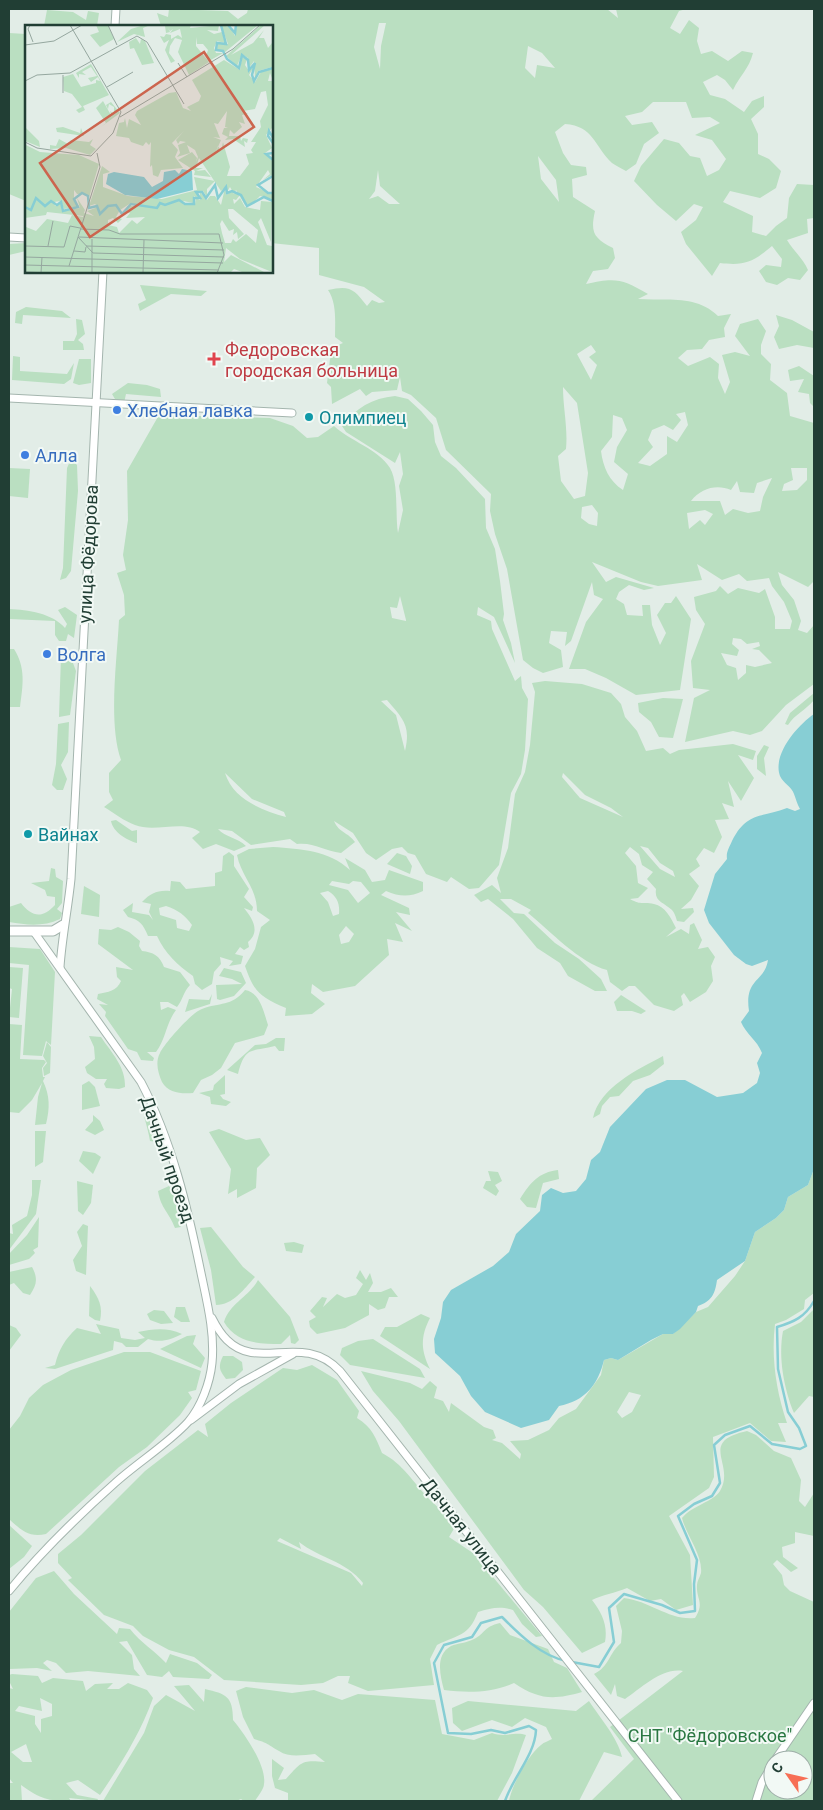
<svg xmlns="http://www.w3.org/2000/svg" width="823" height="1810" font-family="Roboto,sans-serif">
	<style>
		.green { fill: #badfc1; fill-rule: evenodd }
		.water { fill: #87ced4 }
		.lines { fill: none; stroke-linecap: round; stroke-linejoin: round }
		.stream { stroke: #87ced4; stroke-width: 2.5 }
		.minor-casing { stroke: #a4b5ae; stroke-width: 9 }
		.tertiary-casing { stroke: #a4b5ae; stroke-width: 11 }
		.minor { stroke: #fff; stroke-width: 7 }
		.tertiary { stroke: #fff; stroke-width: 9 }
		.health-dot { fill: #e0444e; stroke: #f2f9f5; stroke-width: 2 }
		.shop-dot { fill: #3f7fe0; stroke: #f2f9f5; stroke-width: 2 }
		.culture-dot { fill: #0f9aa8; stroke: #f2f9f5; stroke-width: 2 }
		.labels { text-anchor: middle; dominant-baseline: central; stroke-width: 4; stroke-linejoin: round; paint-order: stroke }
		.health-label { font-size: 18px; fill: #be3a42; stroke: #f2f9f5; text-anchor: start }
		.shop-label { font-size: 18px; fill: #366cbe; stroke: #f2f9f5; text-anchor: start }
		.culture-label { font-size: 18px; fill: #0d838f; stroke: #f2f9f5; text-anchor: start }
		.street-label { font-size: 18px; fill: #213e34; stroke: #f2f9f5 }
		.park-label { font-size: 18px; fill: #297741; stroke: #f2f9f5 }
		.inset-river { fill: none; stroke: #87ced4; stroke-width: 2.5 }
		.inset-road { fill: none; stroke: #95a79f; stroke-width: 1 }
		.view { fill: #cc654e; fill-opacity: 0.15; stroke: #cc654e; stroke-width: 2.5 }
		.inset-edge { fill: none; stroke: #213e34; stroke-width: 2.5 }
	</style>
	<rect width="100%" height="100%" fill="#e2ede7"/>
	<g class="green">
		<path d="M 169,9 L 228,11 L 238,19 L 247,13 L 248,9 L 607,9 L 618,18 L 616,9 L 686,9 L 679,11 L 670,28 L 680,34 L 689,20 L 699,28 L 697,41 L 701,54 L 712,51 L 728,61 L 742,51 L 753,53 C 749,69 740,75 733,90 L 725,80 L 717,75 L 703,82 L 710,95 L 725,99 L 744,112 L 752,101 L 764,96 L 764,107 L 751,119 L 758,134 L 758,154 L 769,159 L 781,171 L 776,188 L 760,198 L 730,191 L 723,202 L 753,216 L 752,232 L 766,236 L 776,226 L 787,218 L 789,198 L 797,184 L 814,185 L 814,218 L 807,219 L 808,233 L 787,240 C 794,252 803,258 808,270 L 800,280 L 788,278 L 777,285 L 766,282 L 759,271 L 766,265 L 781,267 L 782,259 L 772,246 C 753,262 745,266 720,263 L 712,276 L 686,244 L 681,232 L 696,220 L 703,207 L 694,204 L 676,221 L 657,205 L 634,181 L 641,166 L 664,139 L 679,143 L 690,156 L 700,158 L 707,176 L 719,170 L 726,159 L 712,140 L 695,135 L 720,123 L 710,117 L 692,118 L 686,102 L 653,102 L 642,112 L 625,116 L 632,125 L 652,122 L 659,133 L 644,144 L 636,164 L 626,171 C 621,168 616,166 612,163 C 594,146 594,126 565,124 L 555,132 L 563,153 L 571,165 L 586,167 L 587,175 L 572,179 L 573,197 L 595,211 C 590,233 594,238 613,248 L 615,258 L 608,269 L 593,271 L 586,284 C 615,277 623,279 648,294 L 638,299 C 666,301 696,294 718,316 L 731,314 L 724,328 L 725,337 L 709,340 L 702,349 L 687,350 L 678,358 L 688,366 L 710,357 L 719,364 L 718,378 L 725,394 L 730,382 L 722,355 L 735,352 L 750,356 L 735,336 L 740,324 L 758,319 L 766,331 L 761,345 L 761,354 L 771,364 L 770,380 L 787,393 L 790,416 L 814,423 L 814,581 L 808,587 L 778,572 L 782,585 L 794,600 L 801,621 L 798,630 L 807,633 L 814,625 L 814,684 L 786,705 L 762,731 L 750,735 L 733,731 L 685,742 L 694,698 L 710,690 L 693,688 L 691,661 L 705,624 L 696,610 L 694,597 L 716,591 L 720,586 L 728,594 L 738,588 L 759,593 L 765,589 L 775,617 L 775,629 L 790,629 L 792,621 L 784,602 L 772,586 L 769,578 L 747,581 L 739,574 L 722,580 L 697,564 L 702,580 L 658,586 L 641,582 L 592,562 L 606,582 L 616,577 L 654,588 L 644,590 L 629,585 L 619,592 L 616,599 L 624,604 L 627,615 L 643,616 L 642,605 L 650,605 L 652,625 L 660,645 L 666,633 L 657,615 L 665,603 L 671,603 L 676,596 L 691,619 L 680,690 L 636,695 L 606,678 L 585,669 L 569,669 L 586,622 L 603,599 L 594,595 L 592,582 L 571,641 L 565,646 L 567,632 L 551,631 L 549,643 L 561,650 L 563,667 L 543,673 L 533,668 L 523,660 L 507,569 L 495,534 L 490,511 L 491,494 L 446,450 L 436,418 L 411,395 L 402,391 L 400,377 L 397,390 L 372,392 L 366,396 L 360,389 L 332,404 L 331,387 L 327,383 L 330,359 L 336,346 L 343,343 L 335,337 C 335,322 337,303 328,290 C 350,285 354,289 367,306 L 372,300 L 379,303 L 385,302 L 364,287 L 319,275 L 319,248 L 271,243 L 271,26 L 161,26 L 157,13 L 168,17 ZM 379,23 L 386,23 L 381,46 L 380,69 L 374,47 ZM 528,46 L 542,53 L 555,68 L 537,65 L 535,78 L 525,68 ZM 538,156 L 556,180 L 559,202 L 541,179 ZM 378,170 L 380,186 L 400,204 L 389,204 L 378,196 L 369,199 L 375,191 ZM 591,345 L 596,352 L 589,357 L 597,365 L 591,380 L 577,354 ZM 563,387 L 577,403 L 588,473 L 585,496 L 574,499 L 561,481 L 558,456 L 566,449 C 568,428 563,408 563,387 ZM 685,412 L 688,425 L 677,442 L 667,436 L 667,454 L 650,466 L 638,463 L 653,447 L 648,440 L 652,430 L 664,425 L 673,430 L 681,420 L 676,414 ZM 613,415 L 622,418 L 627,430 L 617,447 L 614,462 L 628,474 L 623,490 C 609,481 603,467 601,451 L 612,437 ZM 791,468 L 807,468 L 807,480 L 797,490 L 782,491 L 784,484 L 793,480 ZM 772,478 L 763,497 L 760,511 L 748,513 L 733,509 L 725,515 L 720,501 L 691,501 C 701,488 717,484 731,490 L 737,481 L 740,492 L 754,493 L 757,483 ZM 592,505 L 598,513 L 597,526 L 589,524 L 581,518 L 582,507 ZM 705,510 L 713,514 L 705,525 L 700,520 L 689,529 L 687,513 ZM 733,638 L 741,639 L 747,644 L 759,642 L 760,646 L 752,649 L 759,650 L 772,663 L 755,667 L 746,665 L 746,673 L 738,680 L 736,668 L 727,665 L 721,653 L 737,656 L 739,650 L 732,644 Z"/>
		<polygon points="47,10 73,12 86,20 88,11 99,13 97,26 44,26"/>
		<polygon points="9,33 26,34 26,201 9,194"/>
		<polygon points="26,243 26,251 9,255 9,244"/>
		<polygon points="140,285 207,291 201,296 171,294 140,311 138,304 146,300"/>
		<polygon points="26,307 62,311 71,318 23,315 22,324 15,323 16,312"/>
		<polygon points="776,315 792,320 814,332 814,348 797,345 779,349 774,337 779,326"/>
		<polygon points="76,319 82,320 85,334 78,340 83,344 84,350 63,350 63,341 74,341 77,334"/>
		<polygon points="13,356 20,357 20,371 67,374 74,363 71,379 64,384 12,380"/>
		<polygon points="79,359 91,359 91,383 79,385 73,383"/>
		<polygon points="799,366 814,376 814,407 810,403 809,394 798,392 804,379 790,381 788,370"/>
		<polygon points="128,383 147,385 160,389 161,397 126,394 124,403 115,399 112,394"/>
		<path d="M 395,396 L 408,399 L 421,411 L 433,425 L 435,442 L 441,456 L 456,468 L 485,499 L 486,528 L 495,549 L 500,581 L 504,614 L 503,620 L 511,643 L 515,663 L 494,617 L 478,607 L 477,615 L 491,621 L 492,629 L 515,681 L 521,676 L 522,688 L 528,699 L 525,750 L 521,774 L 511,793 L 499,865 L 479,888 L 469,889 L 451,877 L 447,882 L 426,874 L 415,855 L 408,853 L 402,847 L 392,849 L 376,860 L 366,853 L 353,833 L 334,821 C 339,833 348,832 355,842 L 341,853 C 324,851 314,842 297,844 L 290,839 L 251,845 L 232,831 L 218,829 C 225,837 238,838 246,846 L 234,851 L 216,844 L 203,849 L 192,838 L 200,832 C 184,819 155,833 135,825 C 124,821 114,813 104,807 L 113,800 L 109,792 L 109,773 L 121,760 C 108,723 117,660 119,620 L 125,615 L 124,595 L 117,573 L 126,570 L 123,555 L 128,520 L 127,471 L 159,415 L 270,418 L 293,426 L 307,438 L 318,437 L 334,426 C 350,441 378,449 390,468 C 399,483 395,516 398,533 L 403,510 L 399,486 L 403,474 L 400,452 L 395,463 L 346,432 L 342,426 C 356,408 372,398 395,396 ZM 400,596 L 406,620 L 406,621 L 392,618 L 390,607 L 397,608 ZM 387,700 C 403,719 411,725 405,751 L 396,715 L 381,701 ZM 225,773 L 252,799 L 284,812 L 286,817 C 261,810 233,799 225,773 Z"/>
		<polygon points="71,459 77,465 78,491 71,571 66,578 60,580 63,568 67,468"/>
		<polygon points="9,468 30,469 28,498 9,496"/>
		<path d="M 65,607 L 77,615 L 74,638 L 68,634 L 66,641 L 59,641 L 55,635 L 55,621 L 9,619 L 9,609 C 28,610 52,613 65,628 L 67,624 L 58,610 Z"/>
		<path d="M 9,649 L 14,649 C 26,668 23,685 20,707 L 9,707 Z"/>
		<polygon points="70,655 76,671 70,715 59,717 61,656"/>
		<path d="M 545,681 L 582,684 L 611,693 L 621,704 L 625,717 L 637,731 L 646,751 L 663,748 L 670,754 L 679,750 L 733,744 L 756,751 L 753,760 L 738,755 L 754,778 L 741,801 L 728,781 L 734,807 L 722,803 L 729,819 L 715,820 L 722,837 L 714,853 L 704,848 L 696,859 L 700,866 L 689,874 L 699,886 L 691,900 L 681,909 L 693,908 L 694,912 L 684,922 L 677,921 C 676,917 674,912 672,910 C 664,902 654,902 656,889 L 647,879 L 653,872 L 642,865 L 639,854 L 630,847 L 625,853 L 636,866 L 638,883 L 648,888 L 638,898 L 630,899 C 642,906 643,901 654,904 C 665,906 671,918 676,928 L 666,937 L 681,929 L 689,934 L 690,925 L 694,923 L 702,940 L 698,949 L 708,947 L 715,957 L 711,966 L 713,981 L 706,992 L 690,1002 L 684,993 L 681,996 L 683,1005 L 674,1011 L 654,1005 L 635,986 L 629,986 L 622,991 L 610,982 L 607,970 C 580,963 550,931 528,913 L 531,910 L 511,899 L 500,899 L 514,913 L 524,914 L 555,943 L 579,959 L 601,979 L 607,991 L 595,991 L 568,976 L 560,963 L 537,948 L 513,919 L 488,899 L 481,902 L 474,895 L 492,885 L 501,893 L 497,878 L 508,848 L 515,794 L 525,772 L 530,745 L 535,692 L 532,683 ZM 563,773 L 585,795 L 611,808 L 623,817 L 580,798 L 562,777 ZM 640,846 L 648,848 L 660,863 L 673,871 L 675,877 L 660,869 Z"/>
		<path d="M 814,693 L 814,700 C 806,710 795,714 788,725 L 785,724 L 790,713 Z"/>
		<polygon points="663,698 683,699 673,738 659,737 651,722 639,712 638,703"/>
		<polygon points="69,722 68,752 61,765 67,779 63,790 57,790 52,785 56,764 58,724"/>
		<polygon points="764,745 769,747 764,758 766,776 757,769 757,756"/>
		<path d="M 116,820 L 132,831 L 137,830 L 137,843 C 126,840 113,832 111,821 Z"/>
		<path d="M 273,847 C 301,849 328,850 350,870 L 345,858 L 365,870 L 372,882 L 385,880 L 389,870 L 423,882 L 423,891 C 410,897 400,897 386,891 L 381,895 L 409,908 L 410,915 L 396,912 L 412,931 L 395,923 L 403,942 L 387,939 L 389,955 L 355,986 L 323,992 L 312,984 L 311,993 L 325,1004 L 312,1014 L 285,1016 L 286,1008 C 260,997 254,992 245,966 L 255,949 L 261,927 L 270,920 L 257,911 C 257,888 241,876 237,855 L 249,849 ZM 332,881 L 349,884 L 353,881 L 361,882 L 370,893 L 358,903 L 348,890 L 329,885 ZM 328,891 C 337,896 340,904 339,914 L 333,916 L 328,902 L 320,893 ZM 346,926 L 354,934 L 349,942 L 341,944 L 339,935 Z"/>
		<path d="M 229,852 L 234,856 L 234,866 L 249,889 L 244,897 L 253,907 L 252,911 L 244,908 C 252,918 261,931 248,942 L 249,947 L 244,950 L 240,947 L 235,954 L 243,956 L 241,964 L 229,966 L 233,961 L 220,957 L 221,964 L 214,972 L 212,984 L 202,990 L 195,984 L 193,976 C 177,965 165,953 157,936 L 148,936 C 143,924 140,920 128,917 L 123,910 L 133,903 L 132,912 L 149,915 L 153,920 L 149,912 L 151,904 L 142,902 C 151,893 157,890 170,891 L 171,881 L 180,882 L 186,889 L 215,886 L 215,873 L 222,871 L 223,856 ZM 166,906 C 178,910 185,915 192,925 L 189,931 L 177,928 L 176,920 L 160,915 L 159,908 Z"/>
		<polygon points="397,853 406,856 412,866 410,874 387,864"/>
		<path d="M 51,868 L 55,869 L 56,877 L 63,881 L 62,903 L 57,909 L 62,913 L 60,919 C 43,927 27,925 9,922 L 9,907 L 21,903 C 32,917 42,919 55,905 L 55,897 L 47,896 L 45,890 L 31,883 L 49,881 Z"/>
		<polygon points="84,886 100,895 99,917 81,914"/>
		<path d="M 118,927 L 129,932 L 140,941 L 139,946 L 142,951 C 153,952 160,956 164,967 L 180,972 L 190,985 C 183,992 183,1000 177,1007 L 168,1002 L 160,1002 L 161,1010 L 168,1007 L 176,1010 C 166,1023 166,1039 156,1052 L 147,1052 L 154,1058 L 153,1061 L 141,1060 L 137,1052 L 128,1049 L 105,1016 L 106,1012 L 99,1004 L 108,1005 L 97,999 L 98,994 C 108,992 117,991 121,981 L 117,977 L 116,967 L 133,970 L 98,944 L 99,929 L 111,930 Z"/>
		<polygon points="9,947 40,949 55,972 51,1045 46,1041 42,1056 23,1055 29,965 9,963"/>
		<polygon points="9,967 23,968 19,1018 9,1017 12,989 9,988"/>
		<polygon points="224,968 241,972 246,983 234,996 220,1000 217,999 216,985 242,984 232,979 219,976"/>
		<path d="M 245,990 C 260,992 264,1013 268,1025 L 264,1035 L 235,1043 L 221,1068 L 212,1075 L 201,1080 L 193,1093 C 181,1094 168,1093 162,1082 C 158,1073 155,1062 160,1053 C 164,1044 192,1012 202,1009 C 220,1002 231,1007 245,990 Z"/>
		<polygon points="212,994 210,1004 185,1012 189,999 209,1000"/>
		<polygon points="621,995 646,1011 641,1014 632,1011 617,1011 614,1002"/>
		<path d="M 9,1024 L 22,1025 L 20,1059 L 44,1060 L 46,1062 L 42,1068 L 43,1077 L 45,1077 L 43,1081 C 50,1096 50,1108 46,1124 L 35,1125 L 38,1097 L 42,1083 L 32,1100 L 19,1113 L 9,1112 Z"/>
		<path d="M 89,1036 L 101,1037 C 111,1052 126,1067 125,1087 L 119,1089 L 106,1088 L 104,1084 L 107,1079 L 96,1079 L 87,1073 L 85,1067 L 95,1059 L 94,1047 Z"/>
		<path d="M 276,1038 L 285,1038 L 284,1051 L 279,1051 L 275,1046 C 251,1052 245,1046 238,1074 L 227,1070 L 255,1045 L 266,1044 Z"/>
		<polygon points="47,1042 51,1047 50,1073 44,1076 43,1068 47,1063 43,1056"/>
		<path d="M 663,1056 L 664,1064 L 650,1075 L 633,1081 L 619,1096 L 610,1097 L 602,1106 L 600,1114 L 593,1118 C 600,1087 637,1070 663,1056 Z"/>
		<polygon points="225,1075 225,1094 220,1095 223,1099 231,1102 226,1106 211,1104 210,1097 199,1093 213,1090 214,1085"/>
		<polygon points="89,1081 95,1087 100,1106 82,1110 82,1085"/>
		<path d="M 142,1099 L 157,1142 L 150,1141 C 148,1127 142,1114 142,1099 Z"/>
		<polygon points="93,1115 100,1121 104,1130 95,1135 85,1130 93,1121"/>
		<polygon points="219,1129 246,1140 260,1138 270,1155 257,1168 256,1188 237,1198 237,1189 228,1194 231,1169 209,1132"/>
		<polygon points="35,1131 46,1131 43,1162 35,1167"/>
		<polygon points="83,1151 95,1153 101,1157 93,1174 79,1161"/>
		<path d="M 814,1169 L 814,1293 L 805,1300 L 804,1309 L 786,1320 L 775,1324 C 771,1357 776,1391 787,1423 L 778,1423 L 786,1442 L 771,1441 L 750,1423 L 713,1437 L 714,1477 L 709,1488 L 669,1516 L 690,1555 L 693,1605 L 676,1610 L 661,1599 L 650,1601 L 627,1588 C 615,1593 602,1595 592,1600 C 602,1613 608,1625 605,1642 L 582,1653 L 543,1607 L 524,1590 L 399,1421 L 373,1391 L 361,1371 L 410,1383 L 422,1389 L 430,1381 L 437,1387 L 434,1398 L 443,1401 L 449,1412 L 451,1403 L 484,1427 L 493,1430 L 496,1438 L 492,1440 L 502,1443 L 520,1459 L 521,1454 L 510,1441 L 528,1440 L 549,1430 L 559,1418 L 576,1409 L 601,1375 L 604,1360 L 611,1358 L 618,1360 L 663,1334 L 673,1334 L 696,1312 L 708,1307 L 735,1276 L 745,1261 L 755,1232 L 776,1218 L 784,1210 L 788,1197 L 808,1185 ZM 629,1392 L 641,1395 L 632,1412 L 622,1418 L 617,1412 Z"/>
		<path d="M 558,1170 L 559,1179 L 543,1183 L 536,1208 L 527,1207 L 520,1199 C 530,1183 539,1172 558,1170 Z"/>
		<polygon points="488,1171 498,1172 502,1181 495,1185 499,1191 496,1196 483,1188 486,1181 491,1181"/>
		<polygon points="32,1180 41,1180 36,1214 9,1250 9,1233 13,1234 12,1225 27,1216 32,1195"/>
		<polygon points="77,1181 93,1185 91,1203 83,1215 78,1211"/>
		<path d="M 169,1186 C 177,1195 176,1213 181,1227 L 175,1228 C 169,1212 161,1209 158,1191 Z"/>
		<polygon points="39,1217 38,1247 33,1250 35,1253 29,1259 9,1265 9,1254 27,1235"/>
		<polygon points="83,1224 88,1226 86,1275 76,1271 73,1260 82,1246 77,1232"/>
		<path d="M 211,1227 L 243,1267 L 255,1277 C 244,1289 233,1305 216,1305 L 211,1270 L 200,1228 Z"/>
		<polygon points="294,1242 304,1245 302,1253 286,1251 284,1243"/>
		<path d="M 32,1267 C 38,1278 37,1285 30,1295 L 23,1293 L 14,1283 L 9,1285 L 9,1272 Z"/>
		<polygon points="360,1270 366,1280 370,1273 373,1283 368,1292 381,1292 391,1288 398,1297 389,1297 385,1308 378,1310 369,1304 369,1315 345,1328 317,1334 310,1327 309,1321 316,1317 310,1311 322,1297 327,1298 323,1307 337,1294 345,1298 356,1295 363,1284 356,1278"/>
		<path d="M 258,1280 L 290,1317 L 299,1340 L 295,1344 L 291,1343 L 290,1335 L 281,1344 C 259,1344 236,1343 224,1322 C 230,1303 249,1297 258,1280 Z"/>
		<path d="M 90,1286 C 99,1298 103,1306 100,1321 L 95,1320 L 89,1316 Z"/>
		<polygon points="176,1307 185,1307 190,1322 181,1322 174,1317"/>
		<path d="M 814,1309 L 814,1397 L 809,1396 L 794,1413 C 784,1389 778,1357 783,1331 L 801,1322 Z"/>
		<polygon points="154,1310 164,1311 173,1323 161,1324 150,1320 147,1314"/>
		<path d="M 421,1314 L 430,1318 C 420,1337 421,1351 430,1369 L 380,1336 L 385,1327 L 397,1327 Z"/>
		<path d="M 96,1324 L 119,1329 L 121,1338 L 135,1340 L 145,1338 L 138,1332 C 153,1329 167,1327 182,1334 C 170,1340 161,1343 148,1339 L 138,1347 L 126,1347 L 122,1343 L 114,1341 L 113,1350 L 55,1369 L 45,1368 L 55,1365 C 59,1349 65,1339 77,1328 L 101,1334 Z"/>
		<polygon points="9,1325 16,1328 21,1335 9,1351"/>
		<polygon points="196,1335 193,1344 205,1358 201,1368 160,1349 187,1336"/>
		<polygon points="373,1339 420,1369 425,1378 350,1365 340,1355 342,1348 358,1341"/>
		<path d="M 124,1352 L 150,1352 L 201,1371 L 196,1390 L 188,1392 L 192,1398 L 180,1415 L 147,1447 L 119,1467 L 46,1534 C 29,1538 21,1530 9,1519 L 9,1430 L 20,1416 L 29,1398 L 43,1385 L 71,1370 Z"/>
		<path d="M 223,1356 L 233,1356 L 242,1362 L 243,1370 L 235,1378 L 226,1379 C 219,1370 218,1366 223,1356 Z"/>
		<path d="M 312,1365 L 337,1380 L 359,1411 L 357,1418 C 372,1427 376,1438 382,1453 C 403,1464 413,1482 429,1499 C 438,1508 449,1515 455,1527 L 449,1537 L 473,1553 L 542,1636 L 536,1637 L 522,1624 L 513,1610 C 500,1606 491,1608 478,1612 C 468,1637 459,1634 437,1645 L 430,1659 L 434,1685 L 368,1691 L 348,1683 L 350,1676 L 338,1676 L 323,1683 L 301,1685 L 224,1680 L 194,1657 L 169,1650 L 143,1636 L 133,1626 L 104,1615 L 68,1580 L 72,1578 L 58,1563 L 58,1554 L 81,1535 L 145,1471 L 198,1430 L 208,1437 L 205,1424 L 231,1403 L 283,1368 L 297,1370 ZM 280,1538 L 301,1549 L 299,1542 C 319,1558 346,1561 363,1583 L 362,1586 L 351,1573 L 277,1541 Z"/>
		<path d="M 747,1431 L 756,1435 L 774,1451 L 791,1458 L 801,1480 L 799,1501 L 805,1507 L 814,1493 L 814,1536 L 795,1532 L 795,1543 L 782,1547 L 783,1557 L 798,1568 L 791,1572 L 777,1560 L 773,1564 L 782,1575 L 784,1585 L 790,1591 L 814,1602 L 814,1801 L 591,1801 L 634,1759 L 610,1727 L 683,1671 C 663,1667 641,1688 625,1699 L 617,1696 L 615,1684 L 611,1695 L 594,1674 C 609,1667 609,1653 621,1643 L 622,1631 L 616,1606 L 624,1598 C 650,1601 670,1621 695,1618 C 705,1602 696,1600 697,1585 C 697,1581 700,1577 701,1573 C 703,1555 686,1535 682,1518 C 693,1505 713,1502 720,1491 C 736,1464 697,1442 747,1431 ZM 773,1760 L 803,1760 L 803,1790 L 773,1790 Z"/>
		<polygon points="9,1525 32,1546 24,1557 9,1569"/>
		<path d="M 54,1571 L 74,1594 L 117,1634 L 119,1628 L 130,1629 C 141,1643 154,1650 166,1663 L 170,1654 L 197,1663 L 212,1675 L 209,1679 L 173,1677 L 169,1671 L 162,1677 L 147,1675 L 127,1641 L 119,1642 L 132,1655 L 134,1669 L 140,1676 L 88,1671 L 66,1673 L 56,1663 L 47,1660 L 43,1663 L 52,1671 L 37,1668 L 9,1669 L 9,1612 L 36,1578 Z"/>
		<path d="M 500,1623 L 510,1635 L 548,1649 L 554,1662 L 567,1668 L 582,1692 C 554,1700 539,1700 514,1683 C 491,1693 468,1693 444,1690 C 440,1675 435,1655 451,1646 C 458,1643 467,1643 474,1639 C 486,1633 483,1627 500,1623 Z"/>
		<path d="M 12,1674 L 38,1676 L 42,1683 L 53,1678 L 83,1681 L 86,1691 L 95,1684 L 113,1683 L 107,1689 L 119,1689 L 128,1683 L 147,1690 L 153,1698 C 140,1734 121,1764 100,1795 L 78,1780 L 66,1783 L 77,1795 L 98,1799 L 97,1801 L 69,1798 L 71,1801 C 47,1801 41,1799 21,1785 L 22,1801 L 9,1801 L 9,1783 L 13,1783 L 9,1778 L 9,1688 L 13,1689 L 9,1681 L 9,1675 ZM 40,1698 L 52,1704 L 52,1716 L 41,1719 L 41,1733 L 35,1724 L 35,1716 L 15,1711 L 19,1706 L 42,1711 ZM 26,1744 L 32,1762 L 23,1762 L 11,1752 Z"/>
		<path d="M 189,1685 L 204,1702 L 205,1689 C 226,1694 233,1696 233,1720 C 244,1733 267,1766 264,1784 C 264,1789 258,1796 255,1801 L 244,1801 L 241,1799 L 236,1801 L 103,1801 L 144,1733 L 154,1706 L 166,1695 L 195,1711 L 174,1686 Z"/>
		<path d="M 246,1687 L 292,1693 L 314,1690 L 342,1700 L 358,1694 L 435,1700 L 442,1734 L 474,1740 L 492,1733 C 506,1738 515,1731 526,1735 L 512,1773 L 497,1801 L 288,1801 L 288,1793 L 275,1788 L 272,1776 L 272,1759 L 284,1768 L 278,1780 L 286,1779 C 302,1761 302,1760 325,1762 L 315,1754 C 303,1755 289,1758 279,1751 C 267,1744 268,1743 254,1739 L 243,1717 L 236,1691 Z"/>
		<path d="M 468,1701 L 576,1711 L 589,1701 C 600,1718 618,1738 622,1757 L 604,1752 L 579,1801 L 509,1801 C 512,1785 528,1755 541,1745 C 544,1742 549,1741 552,1739 L 546,1727 L 525,1718 L 512,1727 L 492,1720 L 462,1731 L 453,1723 L 452,1708 Z"/>
	</g>
	<path class="water" d="M 814,714 L 814,1169 L 808,1185 L 788,1197 L 784,1210 L 776,1218 L 755,1232 L 745,1261 L 717,1280 C 715,1294 712,1301 698,1306 L 696,1312 L 680,1329 L 673,1334 L 663,1334 L 651,1340 L 618,1360 L 611,1358 L 604,1360 C 598,1385 585,1401 559,1406 L 549,1420 L 521,1428 L 485,1412 L 471,1396 L 460,1376 L 435,1353 L 434,1339 L 441,1318 L 443,1302 L 451,1290 L 493,1266 L 509,1252 L 516,1234 L 540,1211 L 542,1195 L 551,1188 L 563,1193 L 576,1191 L 586,1179 L 591,1160 L 600,1152 L 610,1127 L 646,1089 L 667,1080 L 685,1080 L 717,1097 L 743,1093 L 757,1083 L 760,1073 L 757,1063 L 762,1053 C 757,1040 746,1034 741,1022 L 749,1011 C 744,978 765,982 768,960 L 752,966 L 746,964 L 734,955 L 709,923 L 704,910 L 707,900 L 715,874 L 727,859 C 726,852 729,848 732,841 C 747,812 760,818 787,808 L 795,811 L 800,809 C 797,804 796,799 794,794 C 792,787 783,783 780,776 C 772,754 798,725 814,714 Z"/>
	<g class="lines">
		<g class="stream">
			<path d="M 572,1662 L 599,1667 L 614,1642 L 609,1608 L 624,1594 L 662,1605 L 680,1613 L 695,1611 L 694,1584 L 697,1560 L 678,1516 L 694,1504 L 712,1496 L 720,1483 L 714,1445 L 725,1435 L 750,1426 L 772,1444 L 800,1449 L 806,1446 L 799,1428 L 788,1412 L 778,1369 L 777,1327 C 794,1322 805,1317 814,1301"/>
			<path d="M 505,1801 C 513,1777 535,1755 536,1730 L 529,1726 L 505,1733 L 491,1730 L 471,1734 L 448,1733 L 434,1663 L 444,1645 L 472,1637 L 481,1623 L 502,1617 C 519,1634 542,1657 567,1661"/>
		</g>
		<defs>
			<g id="minor">
				<polyline points="115,26 116,9"/>
				<polyline points="9,237 26,238"/>
				<polyline points="9,398 292,413"/>
				<path d="M 60,967 C 62,937 68,909 71,879 L 103,271"/>
				<path d="M 212,1318 C 216,1326 221,1334 227,1340 C 259,1372 302,1331 340,1371 L 678,1801"/>
				<polyline points="191,1420 239,1384 293,1354"/>
				<path d="M 9,1591 C 41,1552 78,1516 115,1483 C 137,1463 169,1443 188,1422 C 201,1407 210,1383 212,1363 C 215,1333 207,1302 201,1273 C 188,1209 172,1141 141,1082 L 34,932"/>
				<polyline points="775,1760 814,1703"/>
				<polyline points="756,1801 762,1782 773,1764"/>
			</g>
			<polyline id="tertiary" points="9,931 53,931 63,925"/>
		</defs>
		<use href="#minor" class="minor-casing"/>
		<use href="#tertiary" class="tertiary-casing"/>
		<use href="#minor" class="minor"/>
		<use href="#tertiary" class="tertiary"/>
	</g>
	<path class="health-dot" d="M211.5 351.5h5v5h5v5h-5v5h-5v-5h-5v-5h5z"/>
	<g class="shop-dot">
		<circle cx="117" cy="410" r="5"/>
		<circle cx="25" cy="455" r="5"/>
		<circle cx="47" cy="654" r="5"/>
	</g>
	<g class="culture-dot">
		<circle cx="309" cy="417" r="5"/>
		<circle cx="28" cy="834" r="5"/>
	</g>
	<g class="labels">
		<g class="health-label">
			<text x="225" y="349">Федоровская<tspan x="225" dy="21">городская больница</tspan></text>
		</g>
		<g class="shop-label">
			<text x="127" y="410">Хлебная лавка</text>
			<text x="35" y="455">Алла</text>
			<text x="57" y="654">Волга</text>
		</g>
		<g class="culture-label">
			<text x="319" y="417">Олимпиец</text>
			<text x="38" y="834">Вайнах</text>
		</g>
		<g class="street-label">
			<text transform="translate(88 554) rotate(-87)">улица Фёдорова</text>
			<text transform="translate(168 1159) rotate(71)">Дачный проезд</text>
			<text transform="translate(462 1526) rotate(52)">Дачная улица</text>
		</g>
		<g class="park-label">
			<text x="710" y="1735">СНТ "Фёдоровское"</text>
		</g>
	</g>
	<g transform="translate(25 25)">
		<rect width="248" height="248" fill="#e2ede7"/>
		<path d="M 71,0 L 83,0 L 89,14 L 75,22 L 65,10 L 74,7 ZM 119,0 L 125,0 L 118,3 L 120,12 L 109,9 L 92,17 L 106,4 ZM 133,0 L 166,0 L 165,3 L 194,0 L 193,6 L 182,5 L 189,9 L 197,7 L 200,18 L 192,16 L 189,23 L 191,28 L 198,28 L 184,36 L 181,31 L 183,25 L 178,19 L 172,19 L 171,12 L 171,21 L 184,37 L 164,50 L 153,27 L 157,15 L 150,13 L 145,21 L 144,28 L 150,36 L 146,38 L 140,25 L 144,15 L 139,18 L 135,11 L 139,12 L 141,9 L 146,10 L 146,14 L 153,10 L 157,13 L 155,4 L 145,8 L 148,4 L 145,6 L 143,3 L 145,7 L 141,8 L 140,1 ZM 196,0 L 205,2 L 210,11 L 212,0 L 233,0 L 200,27 L 192,24 L 193,19 L 203,19 ZM 236,0 L 240,0 L 206,30 L 228,18 L 239,5 L 234,13 L 239,13 L 243,23 L 247,18 L 247,42 L 233,46 L 230,54 L 229,36 L 224,43 L 223,33 L 217,29 L 212,41 L 201,31 ZM 111,13 L 115,19 L 116,14 L 120,16 L 129,38 L 117,40 L 109,23 L 105,24 L 104,17 ZM 217,32 L 222,34 L 220,40 L 224,46 L 230,40 L 224,50 L 230,57 L 236,47 L 247,44 L 247,53 L 245,48 L 243,56 L 247,56 L 247,103 L 241,110 L 247,123 L 240,128 L 247,136 L 247,150 L 238,155 L 245,149 L 243,145 L 231,162 L 247,169 L 247,174 L 235,171 L 228,178 L 220,180 L 211,165 L 209,169 L 205,162 L 202,167 L 201,162 L 196,166 L 174,133 L 171,143 L 178,143 L 171,146 L 180,145 L 186,152 L 169,150 L 170,146 L 153,135 L 167,127 L 172,133 L 171,137 L 173,132 L 170,125 L 162,120 L 165,128 L 152,132 L 155,128 L 153,120 L 161,117 L 155,116 L 153,119 L 151,115 L 159,106 L 147,118 L 153,125 L 150,132 L 158,143 L 136,145 L 133,152 L 128,150 L 127,140 L 125,142 L 126,117 L 124,120 L 121,117 L 118,121 L 106,117 L 104,113 L 91,111 L 94,98 L 99,97 L 100,93 L 102,103 L 104,94 L 116,100 L 110,90 L 112,86 L 144,68 L 151,67 L 158,83 L 166,86 L 162,82 L 174,76 L 176,71 L 167,55 L 199,35 L 215,45 ZM 241,66 L 243,80 L 235,96 L 236,102 L 226,117 L 231,117 L 226,125 L 228,128 L 221,129 L 224,139 L 215,151 L 202,151 L 205,142 L 198,117 L 196,126 L 193,121 L 190,129 L 196,115 L 188,112 L 195,113 L 189,98 L 193,99 L 202,86 L 200,102 L 203,103 L 199,103 L 197,109 L 203,112 L 200,115 L 208,114 L 220,122 L 219,116 L 222,118 L 223,114 L 218,113 L 216,116 L 215,111 L 204,111 L 205,105 L 209,109 L 217,102 L 214,97 L 220,99 L 217,90 L 223,89 L 218,86 L 230,84 L 236,67 ZM 66,39 L 84,70 L 58,81 L 60,85 L 54,88 L 51,85 L 57,82 L 47,69 L 39,66 L 38,52 L 48,49 L 56,62 L 71,58 L 71,55 L 75,56 L 73,52 L 66,57 L 63,53 L 72,51 L 66,42 L 57,47 L 61,50 L 54,49 L 54,53 L 51,48 ZM 78,76 L 87,92 L 85,86 L 89,89 L 89,82 L 84,79 L 83,84 L 81,80 L 86,77 L 95,88 L 76,102 L 81,98 L 71,83 ZM 0,102 L 14,116 L 15,122 L 0,116 ZM 38,102 L 55,108 L 56,103 L 59,111 L 32,107 L 31,103 ZM 34,114 L 43,119 L 46,115 L 64,117 L 68,114 L 65,120 L 71,124 L 65,130 L 41,123 L 25,124 L 25,120 L 31,121 ZM 1,120 L 15,127 L 54,130 L 74,139 L 63,176 L 62,169 L 52,169 L 49,165 L 49,175 L 54,181 L 39,184 L 36,176 L 29,177 L 30,181 L 36,178 L 37,186 L 55,183 L 52,173 L 60,185 L 59,188 L 69,191 L 62,186 L 73,182 L 70,179 L 64,181 L 77,141 L 85,147 L 78,149 L 78,162 L 103,171 L 137,174 L 172,165 L 169,152 L 190,156 L 182,164 L 182,172 L 178,166 L 172,166 L 173,174 L 169,171 L 168,178 L 158,176 L 159,180 L 170,179 L 171,173 L 175,175 L 175,167 L 182,175 L 185,171 L 190,171 L 196,180 L 200,163 L 201,170 L 207,166 L 215,170 L 211,175 L 208,174 L 209,179 L 215,173 L 220,182 L 235,185 L 236,176 L 247,177 L 246,217 L 236,193 L 233,197 L 242,220 L 247,221 L 247,247 L 215,234 L 201,223 L 199,237 L 206,230 L 239,247 L 217,247 L 209,244 L 205,248 L 0,247 L 0,197 L 1,202 L 11,206 L 22,194 L 43,198 L 47,190 L 58,192 L 58,191 L 22,187 L 21,190 L 0,193 L 0,183 L 7,185 L 0,181 ZM 106,178 L 118,181 L 103,181 L 99,186 L 105,188 L 101,193 L 120,192 L 112,199 L 107,195 L 94,208 L 92,202 L 83,200 L 83,195 L 88,193 L 93,198 L 97,194 L 91,192 L 95,185 ZM 203,184 L 208,184 L 233,205 L 231,218 L 221,209 L 211,217 L 208,214 L 206,218 L 200,218 L 197,208 L 201,211 L 197,208 L 195,199 L 197,195 L 204,206 L 209,204 L 208,210 L 212,207 L 213,214 L 219,209 L 204,193 Z" fill="#badfc1" fill-rule="evenodd"/>
		<path d="M 157,144 L 167,146 L 168,165 L 132,174 L 100,170 L 81,159 L 83,149 L 89,147 L 119,152 L 127,162 L 138,156 L 139,147 L 150,145 L 154,149 Z" fill="#87ced4"/>
		<path class="inset-river" d="M 196,0 L 201,19 L 192,18 L 191,25 L 198,26 L 202,34 L 214,43 L 217,30 L 223,35 L 224,45 L 230,38 L 227,50 L 229,56 L 234,47 L 248,43M 203,0 L 210,8 L 211,0M 248,113 L 244,106 L 243,111 L 248,118M 248,128 L 241,129 L 248,135M 248,151 L 233,160 L 243,168 L 248,168M 0,182 L 6,185 L 11,173 L 20,181 L 26,176 L 32,180 L 36,177 L 38,186 L 53,182 L 49,174 L 57,168 L 63,171 L 64,183 L 72,181 L 75,189 L 83,181 L 91,180 L 97,189 L 106,179 L 132,183 L 135,178 L 140,180 L 154,175 L 160,179 L 169,179 L 169,173 L 175,173 L 171,167 L 177,167 L 181,173 L 190,160 L 193,173 L 201,162 L 202,168 L 207,166 L 216,170 L 222,181 L 239,172 L 248,176"/>
		<path class="inset-road" d="M 5,0 L 3,4 L 8,17M 45,0 L 96,87M 83,0 L 92,20M 0,20 L 29,16 L 57,0M 153,38 L 162,52M 38,50 L 38,68M 0,56 L 12,50 L 45,48 L 112,11 L 122,17 L 159,79M 82,62 L 108,47M 95,92 L 208,24 L 235,0M 0,117 L 12,123 L 66,131 L 88,108 L 96,87M 55,204 L 84,205 L 95,209 L 194,209 L 199,230 L 192,248M 53,212 L 68,228 L 199,232M 54,212 L 198,218M 0,221 L 39,222 L 45,201 L 55,203M 23,221 L 28,196M 61,221 L 199,225M 49,226 L 60,227 L 61,222M 0,232 L 198,238M 0,240 L 194,245M 44,241 L 75,142 L 72,128M 0,247 L 24,248M 16,248 L 17,232M 67,248 L 67,214M 118,248 L 119,215"/>
		<path class="view" d="M 179,27 L 229,102 L 65,212 L 15,138 Z"/>
		<rect width="248" height="248" class="inset-edge"/>
	</g>
	<rect width="823" height="1810" fill="none" stroke="#213e34" stroke-width="20"/>
	<g transform="translate(788 1775) rotate(304)"><circle r="24" fill="#f2f9f5" stroke="#9eaea8"/>
	<path d="M0-4L9 19L0 12L-9 19Z" fill="#f76f55"/>
	<text y="-8" font-size="14" font-weight="bold" text-anchor="middle" fill="#213e34">С</text>
	</g>
</svg>
